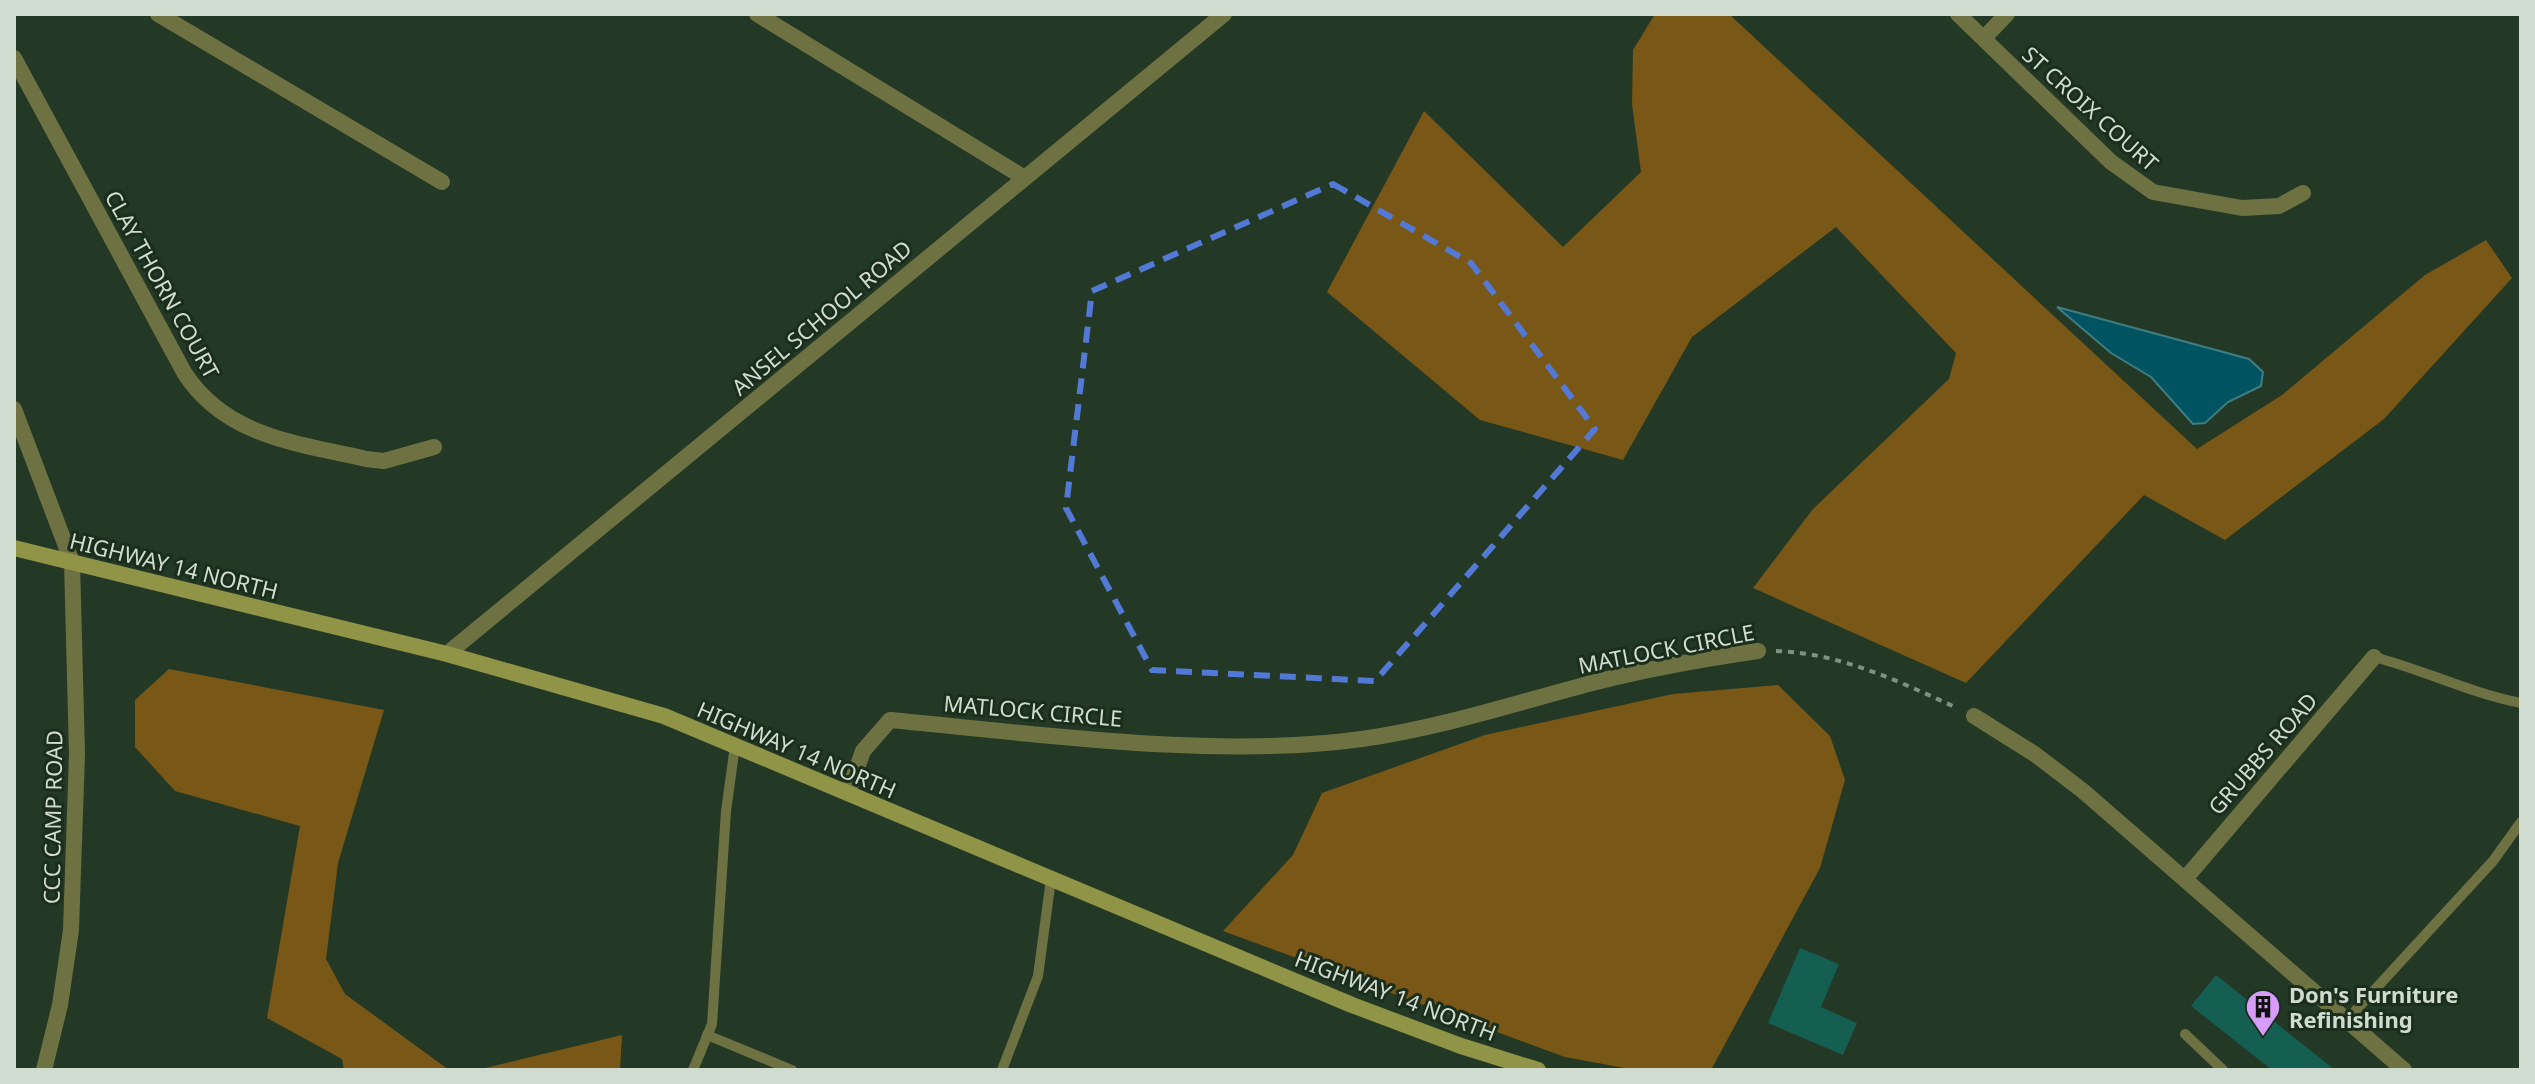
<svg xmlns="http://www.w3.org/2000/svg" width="2535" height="1084" font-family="'Noto Sans',sans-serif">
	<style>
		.forest { fill: #795717 }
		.water { fill: #005461; stroke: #3e7d82; stroke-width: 2 }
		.building { fill: #155e52 }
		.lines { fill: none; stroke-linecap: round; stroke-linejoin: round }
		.path { stroke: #809081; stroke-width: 4; stroke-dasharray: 6 6; stroke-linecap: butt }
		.service { stroke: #6e7243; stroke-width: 10 }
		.minor { stroke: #6e7243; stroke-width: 16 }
		.tertiary { stroke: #6e7243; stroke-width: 16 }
		.secondary { stroke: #8f9447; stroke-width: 16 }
		.marked { fill: none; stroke: #5379d6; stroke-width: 6; stroke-dasharray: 16 10; stroke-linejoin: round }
		.labels { text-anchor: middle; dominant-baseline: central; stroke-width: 6; stroke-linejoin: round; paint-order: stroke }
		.street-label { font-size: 22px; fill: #d0dcd0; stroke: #1b2e1c }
		.poi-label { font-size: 22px; font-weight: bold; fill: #d0dcd0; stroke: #1b2e1c; text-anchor: start }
	</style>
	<rect width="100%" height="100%" fill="#243925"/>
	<g class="forest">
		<polygon points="1655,14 1729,14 2197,449 2282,395 2425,275 2486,240 2512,278 2384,419 2225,540 2144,495 1966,683 1753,588 1813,509 1949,379 1956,353 1836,227 1692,337 1623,460 1480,420 1327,292 1424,111 1563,247 1641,172 1632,104 1633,50"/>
		<polygon points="169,669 384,710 338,863 326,959 345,994 449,1070 344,1070 342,1059 267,1018 300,826 175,791 135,747 135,700"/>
		<polygon points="1778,685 1830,736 1845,780 1820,868 1711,1070 1635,1070 1565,1057 1223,931 1293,855 1322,793 1485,735 1673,694"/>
		<polygon points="622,1035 620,1070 477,1070"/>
	</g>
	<polygon class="water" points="2057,307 2249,359 2263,372 2261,386 2228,402 2205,423 2193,424 2151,377 2111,353"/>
	<g class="building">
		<polygon points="1800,948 1839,964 1821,1007 1857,1023 1843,1055 1768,1023"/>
		<polygon points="2216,975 2335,1070 2272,1070 2191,1006"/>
	</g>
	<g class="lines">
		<path class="path" d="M 1776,651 C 1841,653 1900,682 1957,708"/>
		<g class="service">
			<path d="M 2374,657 C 2424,670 2470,693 2521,703"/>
			<polyline points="2347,1020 2493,861 2521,822"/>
			<polyline points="2185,1034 2223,1070"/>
			<polyline points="707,1035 792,1070"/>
			<polyline points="693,1070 712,1024 726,811 735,746"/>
			<polyline points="1002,1070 1038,976 1051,879"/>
		</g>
		<g class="minor">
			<polyline points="158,14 442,182"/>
			<polyline points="757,14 1023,177"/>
			<polyline points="1958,14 2111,162 2153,192 2242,208 2279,206 2303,193"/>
			<polyline points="1984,38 2007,14"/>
			<path d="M 14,58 L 185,374 C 227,437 297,443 366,459 L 384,461 L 434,447"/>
			<polyline points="14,409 72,562 77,754 71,930 60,1005 44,1070"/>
			<polyline points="1974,716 2036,755 2083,791 2404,1070"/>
			<path d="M 848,793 L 863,751 L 890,720 C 1039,734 1214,759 1362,739 C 1440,728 1516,703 1592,683 C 1647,669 1702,659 1758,651"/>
			<polyline points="2185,879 2374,657"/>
		</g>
		<polyline class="tertiary" points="447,654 1224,14"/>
		<polyline class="secondary" points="14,548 447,654 664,716 1352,1005 1461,1046 1538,1070"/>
	</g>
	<path class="marked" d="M 1333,184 L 1471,263 L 1595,429 L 1375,681 L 1152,670 L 1066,508 L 1092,291 Z"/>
	<defs>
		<symbol id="building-pin" viewBox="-11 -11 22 30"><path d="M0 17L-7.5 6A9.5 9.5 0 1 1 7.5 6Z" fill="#d79bf9" stroke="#1b2e1c"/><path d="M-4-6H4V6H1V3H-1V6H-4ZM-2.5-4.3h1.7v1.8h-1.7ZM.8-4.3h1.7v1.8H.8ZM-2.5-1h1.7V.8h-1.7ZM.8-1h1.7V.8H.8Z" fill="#111"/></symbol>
	</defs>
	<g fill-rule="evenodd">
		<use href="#building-pin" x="2243" y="987" width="40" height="54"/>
	</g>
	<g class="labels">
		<g class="street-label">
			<text transform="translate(2091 108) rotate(42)">ST CROIX COURT</text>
			<text transform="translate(163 284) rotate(61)">CLAY THORN COURT</text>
			<text transform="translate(821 317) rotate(-40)">ANSEL SCHOOL ROAD</text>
			<text transform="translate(174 565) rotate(14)">HIGHWAY 14 NORTH</text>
			<text transform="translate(1666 648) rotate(-11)">MATLOCK CIRCLE</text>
			<text transform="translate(1033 710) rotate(5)">MATLOCK CIRCLE</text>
			<text transform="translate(797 749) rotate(23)">HIGHWAY 14 NORTH</text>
			<text transform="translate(2262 753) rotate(-49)">GRUBBS ROAD</text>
			<text transform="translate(52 817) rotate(-89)">CCC CAMP ROAD</text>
			<text transform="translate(1396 995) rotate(21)">HIGHWAY 14 NORTH</text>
		</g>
		<g class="poi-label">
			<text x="2289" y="994">Don's Furniture<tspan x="2289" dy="25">Refinishing</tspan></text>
		</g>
	</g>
	<rect width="2535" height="1084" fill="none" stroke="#d0dcd0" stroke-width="32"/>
</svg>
